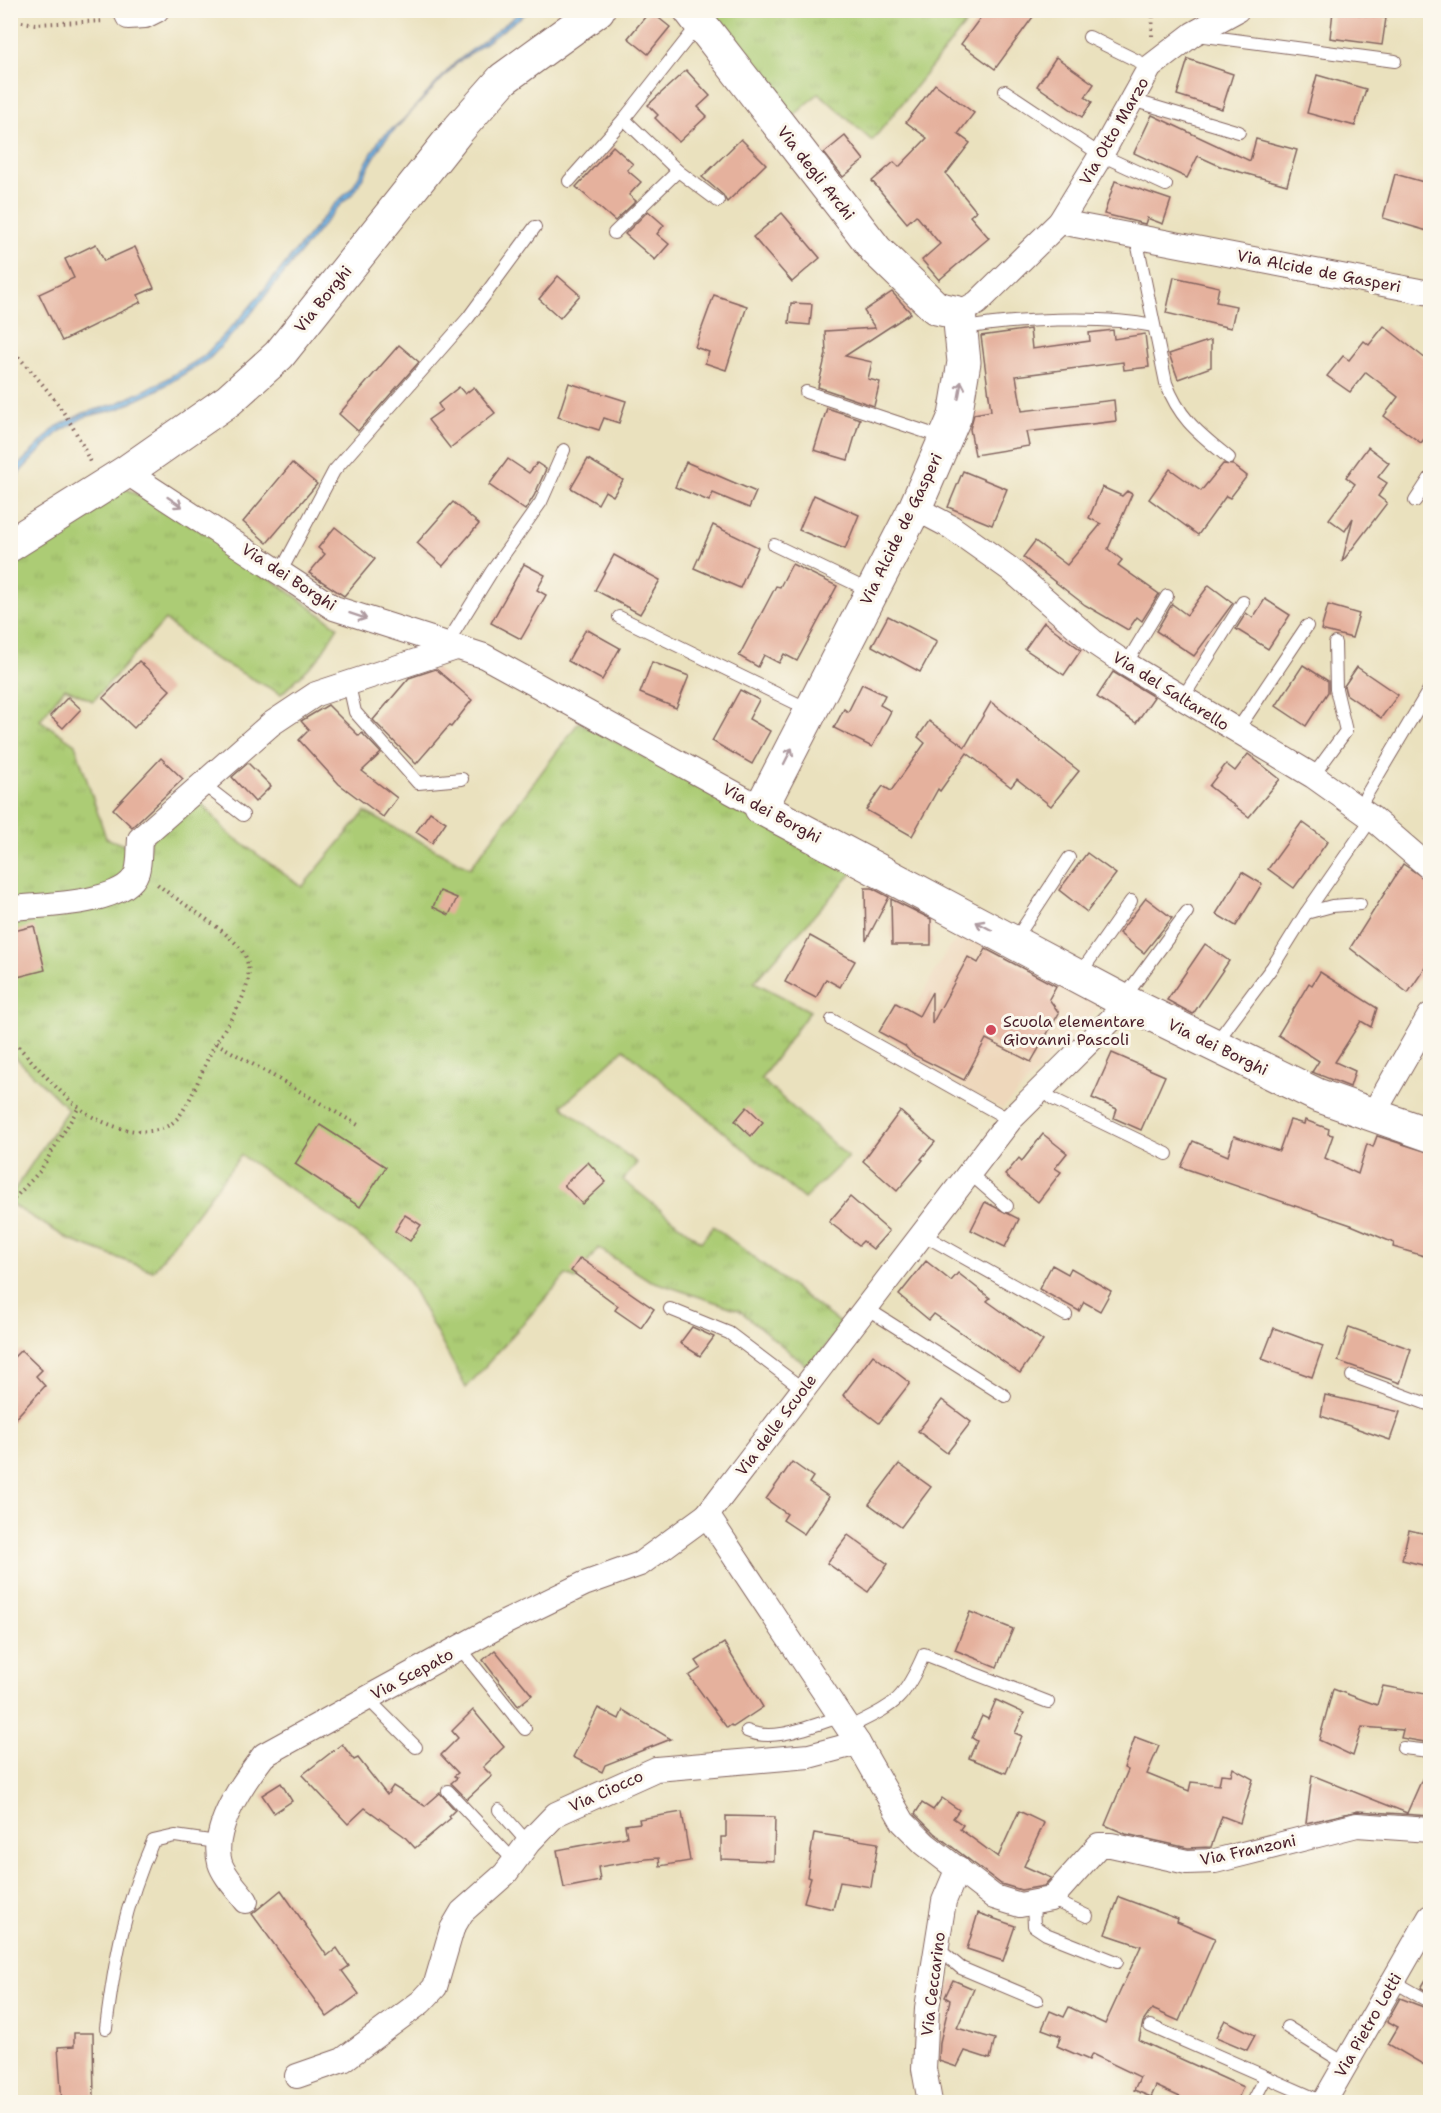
<svg xmlns="http://www.w3.org/2000/svg" width="1441" height="2113" font-family="'Shantell Sans',sans-serif">
	<style>
		.built { fill: #eed7bb }
		.grass { fill: url(#grass-tufts); stroke: #7b7650; stroke-width: 1.5 }
		.water { fill: url(#water-waves); stroke: #5e6b8a; stroke-width: 1.5 }
		.building { fill: #e5b19d }
		.lines { fill: none; stroke-linecap: round; stroke-linejoin: round }
		.lane-casing { stroke: #82635e; stroke-width: 14 }
		.street-casing { stroke: #82635e; stroke-width: 26 }
		.secondary-casing { stroke: #82635e; stroke-width: 35 }
		.path { stroke: #82635e; stroke-width: 4; stroke-dasharray: 1.5 4.5; stroke-linecap: butt }
		.lane { stroke: #fff; stroke-width: 12 }
		.street { stroke: #fff; stroke-width: 24 }
		.secondary { stroke: #fff; stroke-width: 33 }
		.oneway { stroke: #ae9aa0 }
		.poi-dot { fill: #d1495b; stroke: #fbf7ec; stroke-width: 2 }
		.labels { text-anchor: middle; dominant-baseline: central; stroke-width: 6; stroke-linejoin: round; paint-order: stroke }
		.street-label { font-size: 16px; fill: #4a1f2b; stroke: #fbf7ec }
		.poi-label { font-size: 16px; fill: #4a1f2b; stroke: #fbf7ec; text-anchor: start }
	</style>
	<defs>
		<pattern id="grass-tufts" width="24" height="20" patternUnits="userSpaceOnUse" patternTransform="scale(1.5)"><rect width="24" height="20" fill="#accc74"/><path d="M3 7l-1-3M5 7V3M7 7l1-3M15 17l-1-3M17 17v-4M19 17l1-3" fill="none" stroke="#96af65"/></pattern>
		<pattern id="water-waves" width="16" height="10" patternUnits="userSpaceOnUse" patternTransform="scale(1.5)"><rect width="16" height="10" fill="#71b7e8"/><path d="M0 5q4-4 8 0t8 0" fill="none" stroke="#5f94bc"/></pattern>
	</defs>
	<rect width="100%" height="100%" fill="#fbf7ec"/>
	<filter id="ink" filterUnits="userSpaceOnUse"><feTurbulence type="fractalNoise" baseFrequency=".0167" numOctaves="2"/><feDisplacementMap in="SourceGraphic" scale="12" xChannelSelector="R" yChannelSelector="G"/><feConvolveMatrix kernelMatrix="1 2 1 2 8 2 1 2 1" color-interpolation-filters="sRGB"/></filter>
	<filter id="wash" filterUnits="userSpaceOnUse"><feTurbulence type="fractalNoise" baseFrequency=".008" numOctaves="4" result="noise"/><feDisplacementMap in="SourceGraphic" scale="24" xChannelSelector="R" yChannelSelector="G"/><feGaussianBlur stdDeviation="1.35" result="paint"/><feColorMatrix in="noise" values="0 0 0 0 0 0 0 0 0 0 0 0 0 0 0 0 0 1.4 0 .05"/><feComposite in="paint" operator="in"/></filter>
	<g filter="url(#wash)">
		<rect width="100%" height="100%" fill="#eae1be"/>
		<polygon class="built" points="962,933 1095,996 1098,1009 1002,1109 892,1050 945,953"/>
		<g class="grass">
			<polygon points="709,11 976,11 872,141 819,93 789,120"/>
			<polygon points="125,488 213,537 338,627 318,659 281,694 206,654 165,620 93,701 65,688 40,720 75,744 106,838 148,855 150,840 197,798 228,833 302,887 365,812 470,868 579,722 855,870 754,982 810,1011 761,1079 848,1157 804,1199 624,1049 562,1106 637,1163 623,1180 701,1242 713,1226 842,1325 809,1368 739,1310 649,1280 598,1248 576,1279 566,1275 466,1388 410,1284 392,1259 241,1155 153,1271 70,1240 11,1204 11,1195 68,1109 11,1053 11,558"/>
		</g>
		<polygon class="water" points="522,11 529,11 456,64 383,142 354,192 335,210 249,316 210,358 159,389 118,409 84,417 57,433 19,473 11,493 11,479 14,470 56,427 84,413 116,404 158,384 203,357 244,314 331,208 352,188 380,139 403,120 455,63"/>
		<g id="blocks">
			<g class="building">
				<polygon points="986,10 1038,10 995,69 961,44"/>
				<polygon points="650,11 670,27 648,54 628,38"/>
				<polygon points="1333,11 1386,18 1382,45 1330,38"/>
				<polygon points="1056,57 1094,84 1085,97 1092,102 1082,117 1037,86"/>
				<polygon points="1188,59 1233,74 1222,109 1177,95"/>
				<polygon points="686,70 710,96 698,107 707,116 679,142 655,118 658,115 648,105"/>
				<polygon points="1317,75 1366,89 1355,126 1307,113"/>
				<polygon points="935,84 974,113 958,134 970,143 946,174 976,211 970,216 989,238 939,280 922,260 940,244 916,215 907,223 872,181 894,162 899,167 927,138 906,122"/>
				<polygon points="1152,115 1250,161 1256,139 1297,150 1287,185 1222,167 1198,156 1187,178 1134,153"/>
				<polygon points="845,136 864,160 843,177 824,153"/>
				<polygon points="741,139 766,164 727,202 723,195 702,177"/>
				<polygon points="613,146 633,164 627,170 641,182 629,195 636,201 615,221 576,187"/>
				<polygon points="1395,174 1431,184 1431,232 1383,218"/>
				<polygon points="1115,181 1171,200 1163,224 1147,218 1145,224 1104,214"/>
				<polygon points="648,211 664,225 657,234 669,244 655,260 625,234"/>
				<polygon points="782,213 820,258 792,282 753,237"/>
				<polygon points="96,244 104,261 135,247 154,288 138,295 141,302 62,341 39,294 74,278 65,259"/>
				<polygon points="558,276 580,295 560,318 539,299"/>
				<polygon points="1174,277 1219,287 1216,302 1236,306 1231,328 1166,313"/>
				<polygon points="892,292 911,313 845,356 872,362 868,379 880,382 874,406 818,387 826,354 825,331 875,328 864,311"/>
				<polygon points="714,295 747,306 726,370 705,363 709,352 695,347"/>
				<polygon points="791,303 812,304 810,325 789,323"/>
				<polygon points="1384,326 1431,363 1431,430 1421,443 1384,416 1398,397 1366,372 1350,392 1327,376 1343,356 1349,360 1364,341 1369,345"/>
				<polygon points="1030,329 1032,349 1090,341 1089,333 1113,330 1114,339 1145,334 1149,367 1124,370 1123,362 1016,376 1022,411 1114,400 1116,421 1026,432 1029,446 975,455 970,429 974,414 991,411 981,336"/>
				<polygon points="1211,340 1211,367 1178,379 1169,354"/>
				<polygon points="399,345 419,362 358,431 339,414"/>
				<polygon points="569,383 626,401 619,423 604,418 599,430 558,417"/>
				<polygon points="459,387 465,394 474,387 495,413 450,448 428,420 442,410 438,404"/>
				<polygon points="827,408 860,419 848,460 814,450"/>
				<polygon points="1368,447 1389,463 1378,477 1387,483 1378,496 1387,503 1342,562 1353,518 1345,531 1329,519 1355,484 1346,477"/>
				<polygon points="508,459 529,473 537,463 546,469 534,496 525,510 489,485"/>
				<polygon points="588,459 623,480 613,496 605,491 598,504 571,488"/>
				<polygon points="686,462 756,492 749,508 713,493 709,501 675,487"/>
				<polygon points="292,463 317,484 267,543 243,522"/>
				<polygon points="1223,464 1233,465 1247,476 1230,498 1226,496 1198,535 1149,499 1170,469 1201,491"/>
				<polygon points="963,471 1007,489 992,525 948,507"/>
				<polygon points="1102,487 1122,496 1127,491 1132,494 1108,549 1122,560 1118,565 1159,594 1142,621 1137,617 1128,630 1085,605 1023,557 1035,541 1067,565 1101,524 1089,518"/>
				<polygon points="814,495 859,515 845,549 799,530"/>
				<polygon points="453,502 479,524 443,566 417,543"/>
				<polygon points="713,525 758,547 740,588 694,568"/>
				<polygon points="335,527 375,559 344,596 309,573 325,554 318,548"/>
				<polygon points="614,555 660,580 640,614 595,590"/>
				<polygon points="524,564 545,575 537,590 546,595 521,639 491,623"/>
				<polygon points="792,564 837,586 797,661 784,654 779,663 764,655 758,667 739,656 776,586 780,587"/>
				<polygon points="1209,585 1233,603 1194,656 1156,631 1172,604 1187,615"/>
				<polygon points="1265,599 1290,615 1268,649 1236,629 1246,613 1253,618"/>
				<polygon points="1328,605 1359,614 1352,638 1321,630"/>
				<polygon points="888,616 937,641 920,672 872,646"/>
				<polygon points="1044,622 1081,650 1064,675 1025,649"/>
				<polygon points="586,629 620,648 602,680 568,661"/>
				<polygon points="139,661 170,690 134,728 103,698"/>
				<polygon points="652,662 689,676 676,708 640,693"/>
				<polygon points="1303,665 1328,681 1328,692 1306,726 1276,706"/>
				<polygon points="1357,667 1398,695 1381,718 1346,694 1344,686"/>
				<polygon points="436,669 472,700 451,727 449,726 416,764 373,720 409,678"/>
				<polygon points="1113,672 1154,697 1136,723 1097,697"/>
				<polygon points="862,684 885,695 880,705 891,711 872,747 834,728 844,709 848,712"/>
				<polygon points="740,690 759,700 749,719 770,731 752,764 712,741"/>
				<polygon points="68,697 81,709 63,728 50,716"/>
				<polygon points="991,702 1079,771 1051,806 1017,779 1011,787 967,753 940,791 938,789 912,836 866,810 883,786 891,791 925,743 918,737 929,721 965,747"/>
				<polygon points="328,705 359,736 362,733 381,753 362,771 397,798 383,817 339,784 299,740 309,730 301,721"/>
				<polygon points="1248,754 1280,779 1249,817 1209,786 1226,764 1235,771"/>
				<polygon points="161,758 183,779 132,827 113,809"/>
				<polygon points="248,763 271,786 255,802 232,777"/>
				<polygon points="430,812 446,822 432,843 416,832"/>
				<polygon points="1302,822 1328,841 1294,888 1268,869"/>
				<polygon points="1087,853 1116,874 1087,912 1059,890"/>
				<polygon points="1403,864 1431,883 1431,959 1408,993 1350,948"/>
				<polygon points="1242,872 1262,884 1236,926 1216,914"/>
				<polygon points="865,888 872,888 889,897 866,941"/>
				<polygon points="440,891 457,898 449,915 433,907"/>
				<polygon points="1146,898 1172,918 1144,953 1119,933"/>
				<polygon points="891,899 931,919 931,945 892,945"/>
				<polygon points="34,926 45,970 10,979 10,932"/>
				<polygon points="810,936 855,961 840,987 826,979 816,998 785,982"/>
				<polygon points="1205,944 1229,961 1193,1014 1167,1000"/>
				<polygon points="986,949 1056,986 1049,999 1059,1013 1031,1062 986,1039 964,1080 912,1054 905,1046 879,1032 896,1003 919,1016 932,992 932,1024 968,957 978,963"/>
				<polygon points="1320,972 1377,1008 1371,1027 1361,1021 1335,1062 1355,1071 1350,1087 1312,1072 1319,1061 1278,1035 1309,983 1312,985"/>
				<polygon points="1112,1053 1165,1076 1141,1130 1114,1118 1117,1109 1092,1098"/>
				<polygon points="747,1107 763,1122 751,1136 735,1121"/>
				<polygon points="900,1111 935,1142 921,1159 923,1160 897,1191 863,1161"/>
				<polygon points="1290,1120 1304,1124 1305,1120 1329,1129 1328,1134 1333,1135 1325,1158 1358,1174 1367,1144 1373,1147 1377,1136 1431,1153 1431,1258 1393,1247 1394,1243 1351,1225 1181,1167 1193,1141 1228,1156 1234,1136 1279,1151"/>
				<polygon points="320,1125 386,1167 360,1207 295,1164"/>
				<polygon points="1043,1134 1067,1153 1055,1168 1061,1172 1038,1202 1005,1175 1019,1158 1022,1161"/>
				<polygon points="588,1162 606,1182 582,1204 564,1185"/>
				<polygon points="850,1197 889,1231 873,1249 863,1241 859,1245 829,1222"/>
				<polygon points="985,1202 1019,1219 1005,1247 971,1230"/>
				<polygon points="405,1215 421,1225 410,1241 395,1231"/>
				<polygon points="580,1258 654,1309 641,1328 615,1310 618,1306 571,1271"/>
				<polygon points="926,1261 951,1281 958,1273 990,1298 987,1301 1043,1341 1020,1373 934,1314 929,1320 899,1295"/>
				<polygon points="1052,1265 1068,1274 1071,1268 1111,1291 1100,1311 1084,1302 1079,1311 1039,1289"/>
				<polygon points="692,1327 714,1337 700,1356 680,1343"/>
				<polygon points="1349,1327 1411,1349 1400,1383 1338,1361"/>
				<polygon points="1274,1328 1323,1346 1312,1377 1262,1359"/>
				<polygon points="21,1350 42,1370 36,1376 45,1386 10,1424 10,1361"/>
				<polygon points="873,1355 910,1383 879,1423 843,1395"/>
				<polygon points="1325,1395 1400,1412 1390,1440 1321,1416"/>
				<polygon points="942,1400 971,1422 947,1453 918,1431"/>
				<polygon points="792,1462 813,1477 809,1483 829,1497 804,1534 783,1520 787,1514 766,1499"/>
				<polygon points="899,1464 931,1487 901,1527 869,1504"/>
				<polygon points="1409,1530 1431,1535 1431,1567 1402,1560"/>
				<polygon points="848,1535 888,1564 868,1592 827,1563"/>
				<polygon points="970,1612 1013,1629 997,1667 955,1650"/>
				<polygon points="724,1643 763,1707 733,1727 731,1725 727,1728 689,1676 701,1668 696,1661"/>
				<polygon points="495,1650 532,1695 518,1706 483,1660"/>
				<polygon points="1383,1686 1431,1695 1431,1743 1401,1738 1403,1730 1362,1727 1353,1756 1319,1740 1333,1689 1377,1705"/>
				<polygon points="996,1700 1024,1713 1015,1733 1022,1736 1006,1773 969,1758 977,1741 972,1738 982,1716 988,1719"/>
				<polygon points="598,1708 619,1719 623,1710 671,1739 605,1765 602,1772 573,1757"/>
				<polygon points="473,1710 504,1747 483,1767 492,1776 467,1799 451,1783 457,1778 454,1776 458,1773 441,1755 458,1738 452,1731"/>
				<polygon points="1135,1737 1159,1746 1147,1774 1189,1791 1191,1782 1219,1785 1221,1774 1231,1775 1233,1768 1253,1779 1240,1823 1222,1816 1211,1847 1188,1848 1126,1834 1105,1825 1128,1770 1124,1768"/>
				<polygon points="342,1744 354,1760 358,1758 387,1795 393,1786 425,1806 440,1793 455,1810 449,1816 451,1818 415,1848 404,1836 365,1808 348,1824 302,1775"/>
				<polygon points="1431,1759 1431,1816 1358,1811 1306,1823 1312,1775 1407,1813"/>
				<polygon points="281,1783 292,1801 274,1813 262,1795"/>
				<polygon points="942,1798 959,1810 953,1818 963,1825 960,1829 998,1857 1019,1811 1044,1823 1024,1866 1051,1878 1044,1886 1021,1890 1001,1884 934,1833 915,1814 922,1803 933,1810"/>
				<polygon points="682,1812 690,1861 660,1866 659,1858 646,1859 598,1867 600,1881 564,1888 557,1850 627,1837 625,1825 640,1823 639,1819"/>
				<polygon points="726,1816 775,1817 774,1861 721,1859 721,1837 726,1837"/>
				<polygon points="814,1833 878,1843 871,1887 840,1882 833,1909 804,1902 811,1878 807,1877"/>
				<polygon points="281,1890 327,1956 337,1948 349,1966 342,1971 359,1994 327,2017 252,1914"/>
				<polygon points="1119,1897 1178,1919 1177,1922 1215,1938 1179,2021 1152,2009 1143,2022 1139,2040 1243,2087 1236,2103 1193,2103 1156,2086 1151,2097 1134,2090 1140,2077 1092,2054 1089,2060 1057,2046 1061,2036 1042,2029 1050,2011 1064,2017 1069,2007 1105,2024 1141,1946 1105,1934"/>
				<polygon points="978,1913 1015,1926 1003,1961 967,1949"/>
				<polygon points="1431,1971 1431,1993 1421,1988"/>
				<polygon points="953,1980 974,1989 957,2028 995,2039 990,2059 965,2051 957,2067 939,2061 940,2042 950,2000 945,1997"/>
				<polygon points="1400,1998 1431,2010 1431,2069 1388,2044 1398,2027 1387,2021"/>
				<polygon points="1225,2020 1255,2035 1247,2050 1216,2037"/>
				<polygon points="74,2033 93,2033 94,2103 62,2103 58,2047 74,2046"/>
			</g>
		</g>
	</g>
	<g filter="url(#ink)">
		<use href="#blocks" fill-opacity="0" stroke="#82635e" stroke-width="1.5"/>
		<g class="lines">
			<defs>
				<g id="lane">
					<polyline points="1197,35 1395,61"/>
					<polyline points="1089,37 1150,67"/>
					<polyline points="1005,91 1101,155 1166,185"/>
					<polyline points="1132,100 1239,132"/>
					<polyline points="624,119 678,171 718,201"/>
					<polyline points="569,181 624,119 698,25"/>
					<polyline points="614,233 678,171"/>
					<path d="M 1136,237 L 1166,383 C 1180,420 1199,433 1229,458"/>
					<path d="M 961,329 C 1012,319 1104,315 1153,326"/>
					<polyline points="806,392 944,438"/>
					<polyline points="1415,501 1430,478"/>
					<polyline points="774,545 870,591"/>
					<polyline points="280,573 334,471 468,318 535,227"/>
					<polyline points="619,617 810,710"/>
					<polyline points="446,645 492,571 541,502 564,450"/>
					<polyline points="1126,664 1167,596"/>
					<polyline points="349,685 355,712 418,783 462,779"/>
					<polyline points="1182,699 1243,602"/>
					<polyline points="1236,732 1307,626"/>
					<polyline points="1313,776 1346,731 1336,689 1335,643"/>
					<polyline points="203,784 243,815"/>
					<polyline points="1358,809 1430,688"/>
					<polyline points="1306,913 1372,818"/>
					<polyline points="1015,940 1069,858"/>
					<polyline points="1079,975 1131,901"/>
					<polyline points="1124,998 1187,912"/>
					<polyline points="832,1020 1010,1120"/>
					<polyline points="1215,1044 1273,966 1306,913 1332,906 1360,904"/>
					<polyline points="1040,1088 1053,1099 1167,1154"/>
					<polyline points="968,1172 1007,1206"/>
					<polyline points="922,1234 1066,1315"/>
					<polyline points="866,1308 1005,1396"/>
					<polyline points="670,1309 729,1333 803,1389"/>
					<polyline points="1352,1376 1430,1405"/>
					<polyline points="460,1648 525,1729"/>
					<polyline points="367,1698 416,1747"/>
					<path d="M 848,1728 C 895,1704 902,1704 924,1654 L 1048,1702"/>
					<path d="M 747,1731 C 775,1743 812,1725 840,1717"/>
					<polyline points="1403,1748 1430,1751"/>
					<polyline points="448,1791 516,1863"/>
					<polyline points="499,1810 528,1843"/>
					<polyline points="1051,1899 1087,1916"/>
					<polyline points="1033,1903 1034,1926 1046,1934 1117,1962"/>
					<polyline points="937,1948 961,1968 1037,2000"/>
					<polyline points="1393,1981 1430,2002"/>
					<polyline points="1150,2026 1323,2102"/>
					<polyline points="1287,2027 1346,2064"/>
					<path d="M 106,2028 C 115,1958 124,1907 153,1841 L 175,1836 L 217,1842"/>
					<polyline points="1253,2102 1266,2077"/>
				</g>
				<g id="street">
					<polyline points="125,10 128,17 145,16 157,10"/>
					<polyline points="1060,222 1101,155 1150,67 1193,34 1237,10"/>
					<polyline points="959,313 977,303 1060,222 1430,293"/>
					<polyline points="126,472 334,608 484,656 761,808"/>
					<polyline points="915,508 951,527 1010,569 1095,643 1126,664 1313,776 1372,818 1430,868"/>
					<path d="M 10,908 C 40,905 126,905 137,872 C 140,862 139,849 140,839 L 271,724 L 316,694 L 456,648"/>
					<polyline points="1128,1003 1010,1120 707,1515 858,1743 903,1822 925,1844 994,1897 1020,1905 1051,1899 1099,1845 1111,1845 1187,1862 1215,1861 1357,1825 1430,1830"/>
					<polyline points="1372,1116 1430,1015"/>
					<path d="M 246,1901 C 238,1890 224,1876 220,1863 C 210,1828 244,1781 264,1755 L 504,1623 L 584,1584 L 640,1564 L 707,1515"/>
					<polyline points="297,2076 343,2060 421,2002 435,1987 452,1929 462,1912 505,1874 528,1843 556,1814 656,1769 809,1756 858,1743"/>
					<polyline points="930,2102 924,2069 927,2008 944,1901 958,1868"/>
					<polyline points="1324,2102 1430,1917"/>
				</g>
				<g id="secondary">
					<polyline points="690,10 876,250 936,308 959,313 964,362 955,416 915,508 761,808 1128,1003 1317,1095 1430,1135"/>
					<polyline points="10,545 126,472 229,400 279,355 458,130 503,79 598,10"/>
				</g>
			</defs>
			<use href="#lane" class="lane-casing"/>
			<use href="#street" class="street-casing"/>
			<use href="#secondary" class="secondary-casing"/>
			<g class="path">
				<polyline points="10,20 35,24 105,21"/>
				<polyline points="1152,36 1153,10"/>
				<path d="M 10,348 C 44,384 71,416 90,462"/>
				<path d="M 10,1038 C 32,1060 61,1096 85,1112 C 110,1129 159,1144 180,1115 C 196,1093 203,1064 217,1041 C 230,1019 257,986 246,958 C 237,934 177,902 156,883"/>
				<polyline points="216,1043 360,1126"/>
				<polyline points="10,1203 40,1171 79,1107"/>
			</g>
			<use href="#lane" class="lane"/>
			<use href="#street" class="street"/>
			<use href="#secondary" class="secondary"/>
		</g>
		<defs><path id="oneway-shaft" d="M-6 0H5M1.5-3L5.5 0L1.5 3" fill="none" stroke-width="1.6" stroke-linecap="round" stroke-linejoin="round" transform="scale(1.5)"/></defs>
		<g class="oneway">
			<use href="#oneway-shaft" transform="translate(960 390) rotate(-80)"/>
			<use href="#oneway-shaft" transform="translate(175 502) rotate(34)"/>
			<use href="#oneway-shaft" transform="translate(358 616) rotate(18)"/>
			<use href="#oneway-shaft" transform="translate(788 756) rotate(-63)"/>
			<use href="#oneway-shaft" transform="translate(984 926) rotate(-152)"/>
		</g>
	</g>
	<circle class="poi-dot" cx="991" cy="1030" r="6"/>
	<g class="labels">
		<g class="street-label">
			<text transform="translate(1114 131) rotate(-60)">Via Otto Marzo</text>
			<text transform="translate(816 173) rotate(52)">Via degli Archi</text>
			<text transform="translate(1319 271) rotate(11)">Via Alcide de Gasperi</text>
			<text transform="translate(323 299) rotate(-51)">Via Borghi</text>
			<text transform="translate(901 529) rotate(-64)">Via Alcide de Gasperi</text>
			<text transform="translate(289 577) rotate(33)">Via dei Borghi</text>
			<text transform="translate(1171 691) rotate(32)">Via del Saltarello</text>
			<text transform="translate(772 813) rotate(28)">Via dei Borghi</text>
			<text transform="translate(1218 1047) rotate(26)">Via dei Borghi</text>
			<text transform="translate(776 1425) rotate(-53)">Via delle Scuole</text>
			<text transform="translate(412 1674) rotate(-28)">Via Scepato</text>
			<text transform="translate(606 1791) rotate(-24)">Via Ciocco</text>
			<text transform="translate(1248 1850) rotate(-12)">Via Franzoni</text>
			<text transform="translate(933 1984) rotate(-83)">Via Ceccarino</text>
			<text transform="translate(1368 2025) rotate(-60)">Via Pietro Lotti</text>
		</g>
		<g class="poi-label">
			<text x="1003" y="1021">Scuola elementare<tspan x="1003" dy="18">Giovanni Pascoli</tspan></text>
		</g>
	</g>
	<rect width="1441" height="2113" fill="none" stroke="#fbf7ec" stroke-width="36"/>
</svg>
